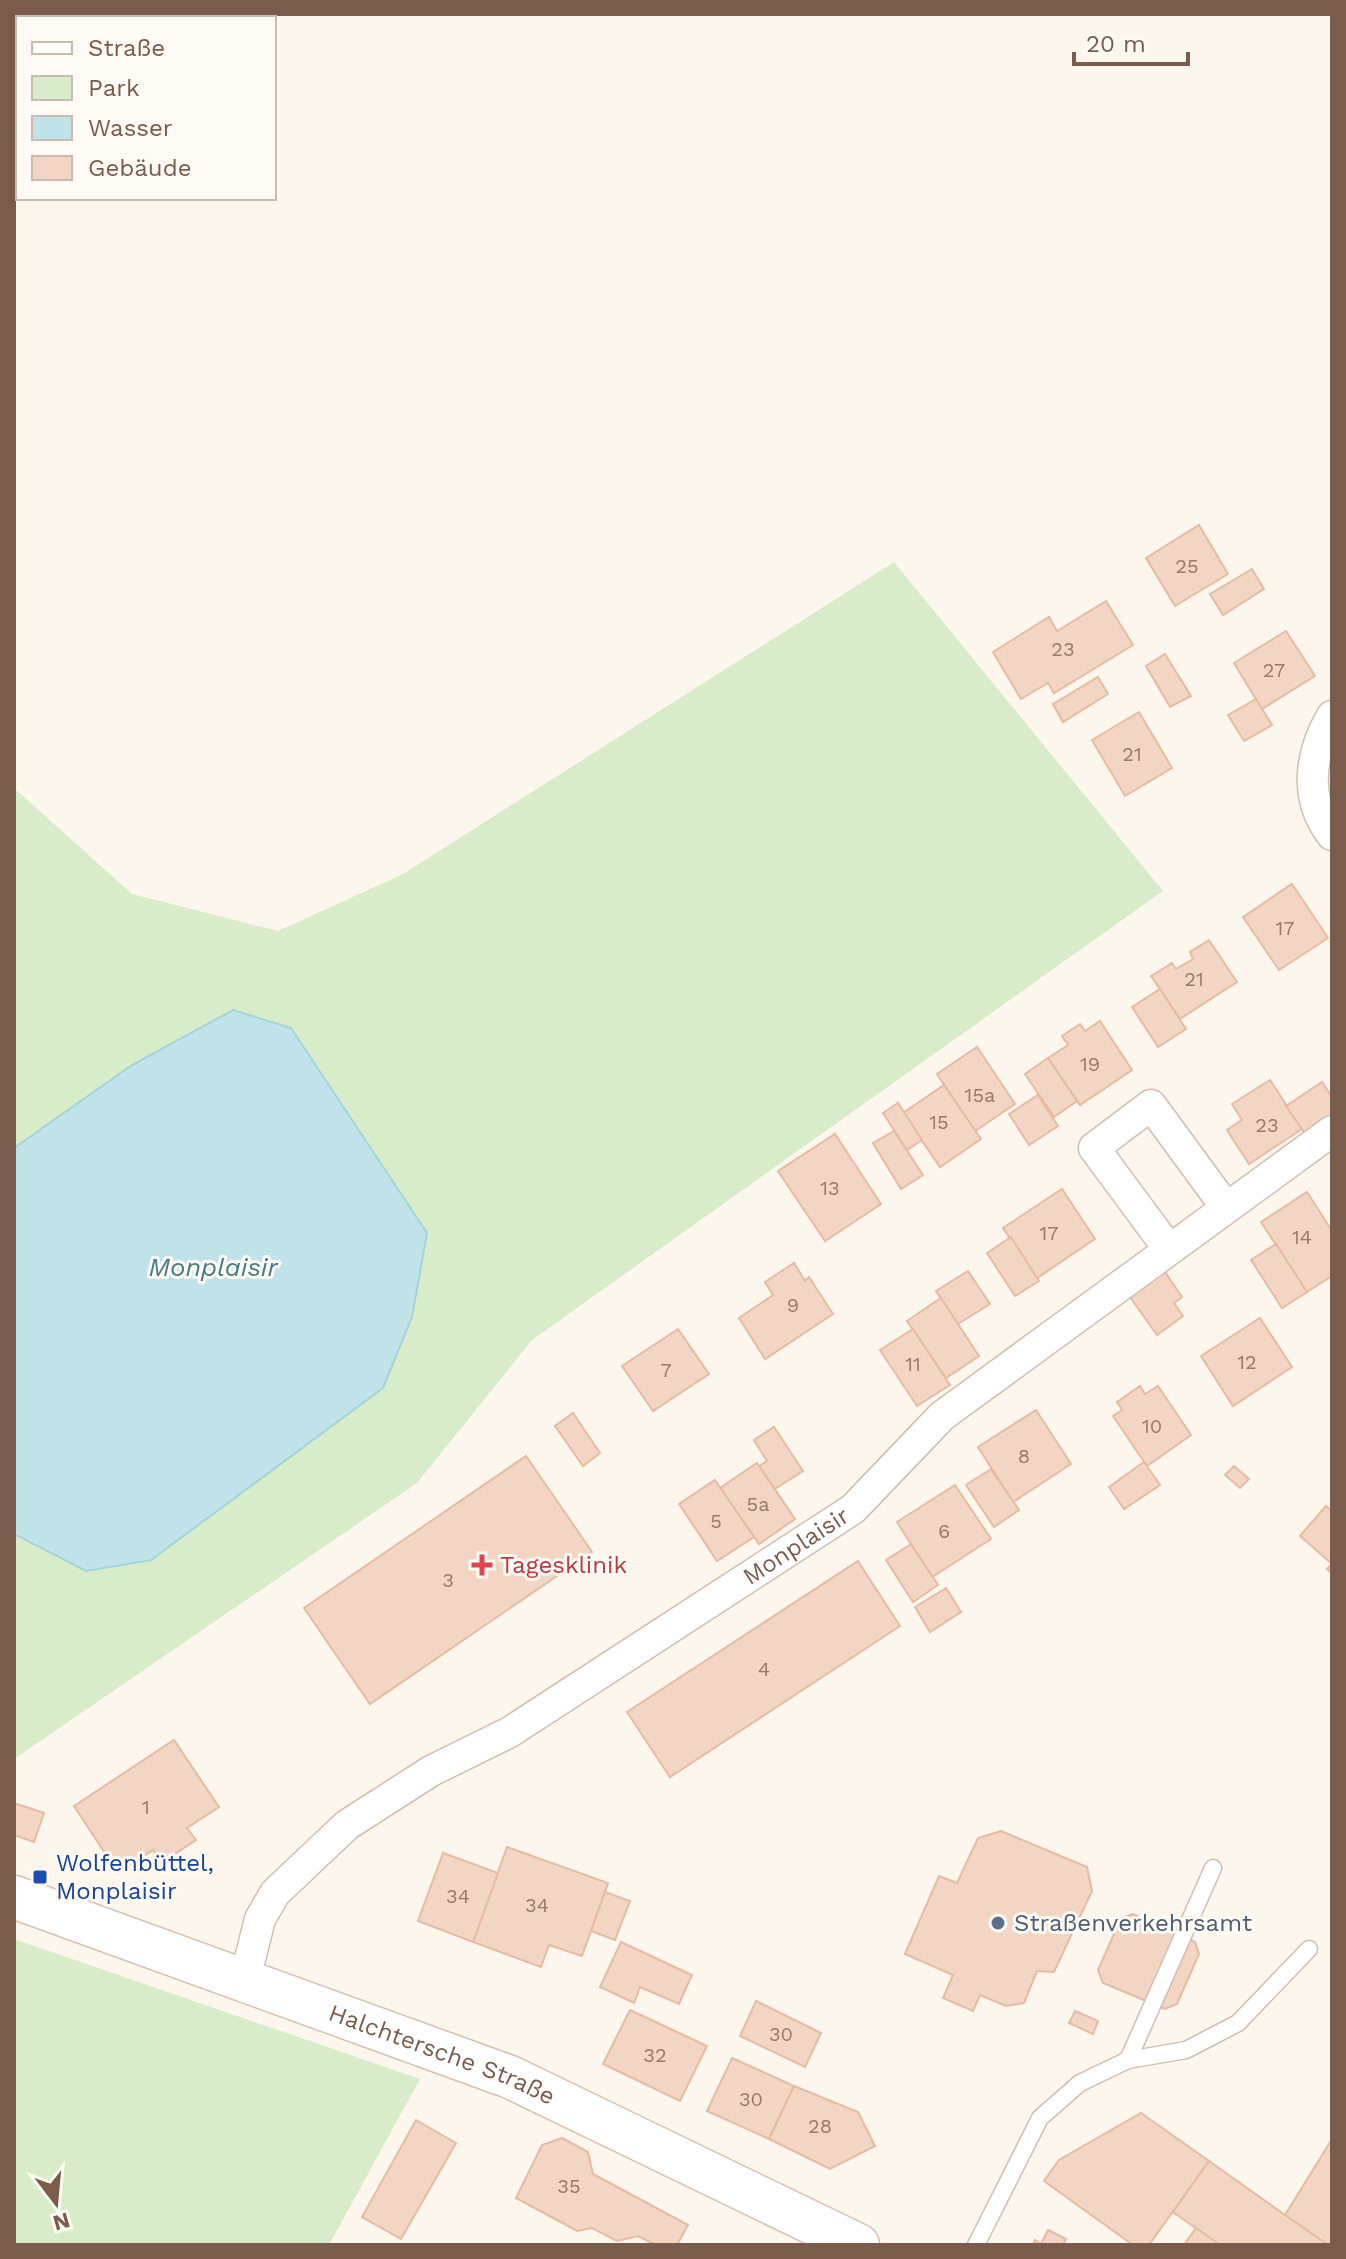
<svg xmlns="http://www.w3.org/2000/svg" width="1346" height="2259" font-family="'Work Sans',sans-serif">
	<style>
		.green { fill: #d8ecc9 }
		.water { fill: #bfe3e8; stroke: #a5d3da; stroke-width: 2 }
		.building { fill: #f3d5c3; stroke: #e6bba3; stroke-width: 2 }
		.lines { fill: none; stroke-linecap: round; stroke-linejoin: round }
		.lane-casing { stroke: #d1beb0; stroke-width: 19 }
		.street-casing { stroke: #d1beb0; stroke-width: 33 }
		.secondary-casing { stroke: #d6c0b0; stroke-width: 45 }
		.lane { stroke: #fff; stroke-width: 16 }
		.street { stroke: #fff; stroke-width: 30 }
		.secondary { stroke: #fff; stroke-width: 42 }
		.health-dot { fill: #e0444e; stroke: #fffaf3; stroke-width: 3 }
		.transit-dot { fill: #1a4fb4; stroke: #fffaf3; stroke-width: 3 }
		.service-dot { fill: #5c6f8a; stroke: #fffaf3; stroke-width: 3 }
		.labels { text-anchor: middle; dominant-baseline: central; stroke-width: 6; stroke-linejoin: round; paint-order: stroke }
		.number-label { font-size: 20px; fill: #987a6a }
		.street-label { font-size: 24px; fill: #7a5c4d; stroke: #fffaf3 }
		.health-label { font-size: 24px; fill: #be3a42; stroke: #fffaf3; text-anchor: start }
		.transit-label { font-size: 24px; fill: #164399; stroke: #fffaf3; text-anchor: start }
		.service-label { font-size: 24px; fill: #4e5e75; stroke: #fffaf3; text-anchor: start }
		.water-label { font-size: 26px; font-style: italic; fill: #437c86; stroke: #fffaf3 }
	</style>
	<rect width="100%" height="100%" fill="#fdf6ec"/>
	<g class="green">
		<polygon points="894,562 1163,891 532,1340 417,1483 14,1759 14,1534 86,1571 152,1560 383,1388 132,1065 14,1148 14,788 132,894 278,931 403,874"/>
		<polygon points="14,1939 420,2079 329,2245 14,2245"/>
	</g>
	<polygon class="water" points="233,1010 291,1028 427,1233 412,1317 383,1388 151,1560 86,1571 14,1534 14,1148 132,1065"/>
	<g class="building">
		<polygon points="1199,525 1228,574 1175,606 1146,558"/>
		<polygon points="1252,569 1264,589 1223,615 1210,594"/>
		<polygon points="1106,601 1133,645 1054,693 1048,683 1021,699 993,652 1049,617 1057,631"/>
		<polygon points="1286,631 1315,676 1262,709 1234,663"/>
		<polygon points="1165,654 1191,696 1170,707 1146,666"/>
		<polygon points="1098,677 1108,694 1063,722 1053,704"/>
		<polygon points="1256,699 1272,725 1244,741 1228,715"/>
		<polygon points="1139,712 1172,768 1125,796 1092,740"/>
		<polygon points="1292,884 1328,938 1279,970 1243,917"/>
		<polygon points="1209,940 1237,982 1180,1019 1151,976 1172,963 1176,969 1193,959 1190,952"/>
		<polygon points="1160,989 1186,1029 1158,1047 1132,1007"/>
		<polygon points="1100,1021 1132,1070 1080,1105 1048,1058 1068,1045 1062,1036 1080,1024 1085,1031"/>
		<polygon points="977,1047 1015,1104 975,1131 937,1074"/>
		<polygon points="1048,1058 1077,1101 1054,1117 1025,1074"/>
		<polygon points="1270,1080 1302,1129 1249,1164 1227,1130 1242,1120 1232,1104"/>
		<polygon points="1322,1082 1332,1097 1332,1117 1306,1135 1286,1106"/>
		<polygon points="944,1085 981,1139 940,1167 903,1113"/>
		<polygon points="1038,1095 1058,1126 1029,1145 1009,1114"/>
		<polygon points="898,1103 922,1140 907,1150 883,1113"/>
		<polygon points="894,1131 923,1175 901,1189 873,1143"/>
		<polygon points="835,1134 881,1204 825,1241 778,1171"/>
		<polygon points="1062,1189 1095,1239 1037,1278 1003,1228"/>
		<polygon points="1307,1192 1332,1231 1332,1276 1307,1292 1261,1222"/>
		<polygon points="1011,1237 1039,1281 1015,1296 987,1253"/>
		<polygon points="1276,1244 1307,1292 1282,1308 1251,1260"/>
		<polygon points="794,1263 805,1281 809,1277 833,1314 765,1359 739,1318 773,1295 765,1282"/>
		<polygon points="1163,1269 1182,1297 1174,1303 1183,1316 1157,1335 1128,1294"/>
		<polygon points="968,1271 990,1304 958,1324 936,1291"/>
		<polygon points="941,1298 979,1356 946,1378 907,1321"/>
		<polygon points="1260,1318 1292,1367 1233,1406 1201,1356"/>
		<polygon points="678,1329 709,1374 653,1411 622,1366"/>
		<polygon points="913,1329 950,1385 917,1406 880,1350"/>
		<polygon points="1140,1386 1145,1394 1158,1386 1191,1435 1147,1466 1113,1416 1122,1410 1117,1402"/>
		<polygon points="1036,1410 1071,1464 1013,1502 978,1447"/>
		<polygon points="573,1413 600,1453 583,1466 555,1426"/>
		<polygon points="774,1427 803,1471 775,1489 759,1466 767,1461 754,1440"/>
		<polygon points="526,1456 592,1552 370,1704 304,1608"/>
		<polygon points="1144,1462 1160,1485 1124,1509 1109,1487"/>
		<polygon points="757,1463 795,1519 759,1544 720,1488"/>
		<polygon points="1234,1466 1249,1479 1240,1488 1225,1475"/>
		<polygon points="991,1469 1019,1510 994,1527 966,1485"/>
		<polygon points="715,1480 754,1537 717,1561 679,1504"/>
		<polygon points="955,1485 991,1539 932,1577 897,1522"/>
		<polygon points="1326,1506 1332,1511 1332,1574 1327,1569 1332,1564 1300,1536"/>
		<polygon points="911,1544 938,1585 913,1602 886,1560"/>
		<polygon points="858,1561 900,1626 670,1777 627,1712"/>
		<polygon points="946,1588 961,1612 930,1632 915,1607"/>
		<polygon points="174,1740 219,1807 187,1828 196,1840 161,1863 153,1850 118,1873 74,1806"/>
		<polygon points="14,1803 44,1813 34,1842 14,1835"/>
		<polygon points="1001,1831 1087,1867 1092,1891 1054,1972 1037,1971 1024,2003 1006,2006 980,1995 973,2011 943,1998 953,1975 905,1954 939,1876 957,1883 978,1838"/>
		<polygon points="507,1847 608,1883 582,1956 549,1945 541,1967 473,1942"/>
		<polygon points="443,1853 498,1873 473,1942 418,1921"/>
		<polygon points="605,1892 630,1901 615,1940 591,1931"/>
		<polygon points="1133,1914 1195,1942 1199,1954 1177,2004 1165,2009 1103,1983 1098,1970 1121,1918"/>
		<polygon points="621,1942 692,1975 679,2004 640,1987 634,2003 600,1987"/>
		<polygon points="756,2001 821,2033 805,2067 740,2036"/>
		<polygon points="630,2010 707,2046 680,2101 603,2064"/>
		<polygon points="1075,2011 1098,2021 1093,2034 1069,2023"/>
		<polygon points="732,2058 794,2086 769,2139 707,2111"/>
		<polygon points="794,2086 858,2112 875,2146 830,2169 769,2139"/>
		<polygon points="1141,2113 1209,2161 1149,2245 1133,2245 1044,2181 1059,2160"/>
		<polygon points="416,2120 456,2143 401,2239 362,2217"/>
		<polygon points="562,2138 588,2152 593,2174 688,2225 677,2245 656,2245 638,2236 617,2241 592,2228 577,2231 516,2198 542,2145"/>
		<polygon points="1332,2139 1332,2245 1328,2245 1285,2215"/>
		<polygon points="1209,2161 1285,2215 1328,2245 1220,2245 1173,2212"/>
		<polygon points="1196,2228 1220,2245 1184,2245"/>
		<polygon points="1048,2230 1066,2239 1063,2245 1033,2245 1035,2240 1041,2244"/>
	</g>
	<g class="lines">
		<defs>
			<g id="lane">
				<polyline points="1128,2060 1186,2050 1238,2023 1309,1949"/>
				<polyline points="976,2245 1040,2118 1080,2083 1128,2060 1213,1868"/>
			</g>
			<g id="street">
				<path d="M 1332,716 C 1310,753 1303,798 1332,835"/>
				<polyline points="1168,1248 1094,1148 1151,1105 1225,1206"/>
				<path id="s1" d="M 245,1979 L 260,1919 L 275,1893 L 347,1825 L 431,1771 L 510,1732 L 853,1509 L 942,1416 L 1332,1131"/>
			</g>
			<g id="secondary">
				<path id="s2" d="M 14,1897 L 510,2077 L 858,2245"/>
			</g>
		</defs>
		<use href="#lane" class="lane-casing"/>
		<use href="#street" class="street-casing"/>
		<use href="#secondary" class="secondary-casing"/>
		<use href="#lane" class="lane"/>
		<use href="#street" class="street"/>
		<use href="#secondary" class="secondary"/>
	</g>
	<path class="health-dot" d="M478 1553h8v8h8v8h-8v8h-8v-8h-8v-8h8z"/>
	<rect class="transit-dot" x="32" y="1869" width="16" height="16" rx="4"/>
	<circle class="service-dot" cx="998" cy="1923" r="8"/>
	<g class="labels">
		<g class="number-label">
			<text x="1187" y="566">25</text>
			<text x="1063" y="649">23</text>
			<text x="1274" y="670">27</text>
			<text x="1132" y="754">21</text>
			<text x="1285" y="928">17</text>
			<text x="1194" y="979">21</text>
			<text x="1090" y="1064">19</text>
			<text x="980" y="1095">15a</text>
			<text x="939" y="1122">15</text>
			<text x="1267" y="1125">23</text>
			<text x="830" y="1188">13</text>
			<text x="1049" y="1233">17</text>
			<text x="1302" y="1237">14</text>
			<text x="793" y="1305">9</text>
			<text x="1247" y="1362">12</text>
			<text x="913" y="1364">11</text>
			<text x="666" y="1370">7</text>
			<text x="1152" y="1426">10</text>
			<text x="1024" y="1456">8</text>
			<text x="758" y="1504">5a</text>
			<text x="716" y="1521">5</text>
			<text x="944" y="1531">6</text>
			<text x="448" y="1580">3</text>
			<text x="764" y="1669">4</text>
			<text x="146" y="1807">1</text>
			<text x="458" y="1896">34</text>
			<text x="537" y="1905">34</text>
			<text x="781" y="2034">30</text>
			<text x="655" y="2055">32</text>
			<text x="751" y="2099">30</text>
			<text x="820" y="2126">28</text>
			<text x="569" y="2186">35</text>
		</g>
		<g class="street-label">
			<text stroke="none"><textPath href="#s1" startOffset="720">Monplaisir</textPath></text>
			<text stroke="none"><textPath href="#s2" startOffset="456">Halchtersche Straße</textPath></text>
		</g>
		<g class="health-label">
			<text x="500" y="1565">Tagesklinik</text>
		</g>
		<g class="transit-label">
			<text x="56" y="1863">Wolfenbüttel,<tspan x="56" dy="28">Monplaisir</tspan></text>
		</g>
		<g class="service-label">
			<text x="1014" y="1923">Straßenverkehrsamt</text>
		</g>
		<g class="water-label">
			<text x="213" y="1267">Monplaisir</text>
		</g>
	</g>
	<rect width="1346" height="2259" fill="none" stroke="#7a5c4d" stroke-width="32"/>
	<rect x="16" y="16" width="260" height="184" fill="#fffaf3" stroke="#cabbb1" stroke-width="2"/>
	<rect x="32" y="42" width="40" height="12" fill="#ffffff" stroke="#cabbb1" stroke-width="2"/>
	<text x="88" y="56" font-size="24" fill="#7a5c4d">Straße</text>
	<rect x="32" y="76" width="40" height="24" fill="#d8ecc9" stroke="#cabbb1" stroke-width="2"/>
	<text x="88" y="96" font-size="24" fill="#7a5c4d">Park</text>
	<rect x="32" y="116" width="40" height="24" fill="#bfe3e8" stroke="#cabbb1" stroke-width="2"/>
	<text x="88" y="136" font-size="24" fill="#7a5c4d">Wasser</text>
	<rect x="32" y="156" width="40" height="24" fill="#f3d5c3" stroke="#cabbb1" stroke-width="2"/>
	<text x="88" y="176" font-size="24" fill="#7a5c4d">Gebäude</text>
	<g transform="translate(56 2203) rotate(164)" stroke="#fffaf3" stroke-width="6" paint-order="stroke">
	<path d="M0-6L14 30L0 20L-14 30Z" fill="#7a5c4d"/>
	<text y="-12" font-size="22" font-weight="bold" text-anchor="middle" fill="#7a5c4d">N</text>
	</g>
	<path d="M1074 52v12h114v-12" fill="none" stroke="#7a5c4d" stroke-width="4"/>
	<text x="1086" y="52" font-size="24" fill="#7a5c4d" stroke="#fffaf3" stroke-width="6" paint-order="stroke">20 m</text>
</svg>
